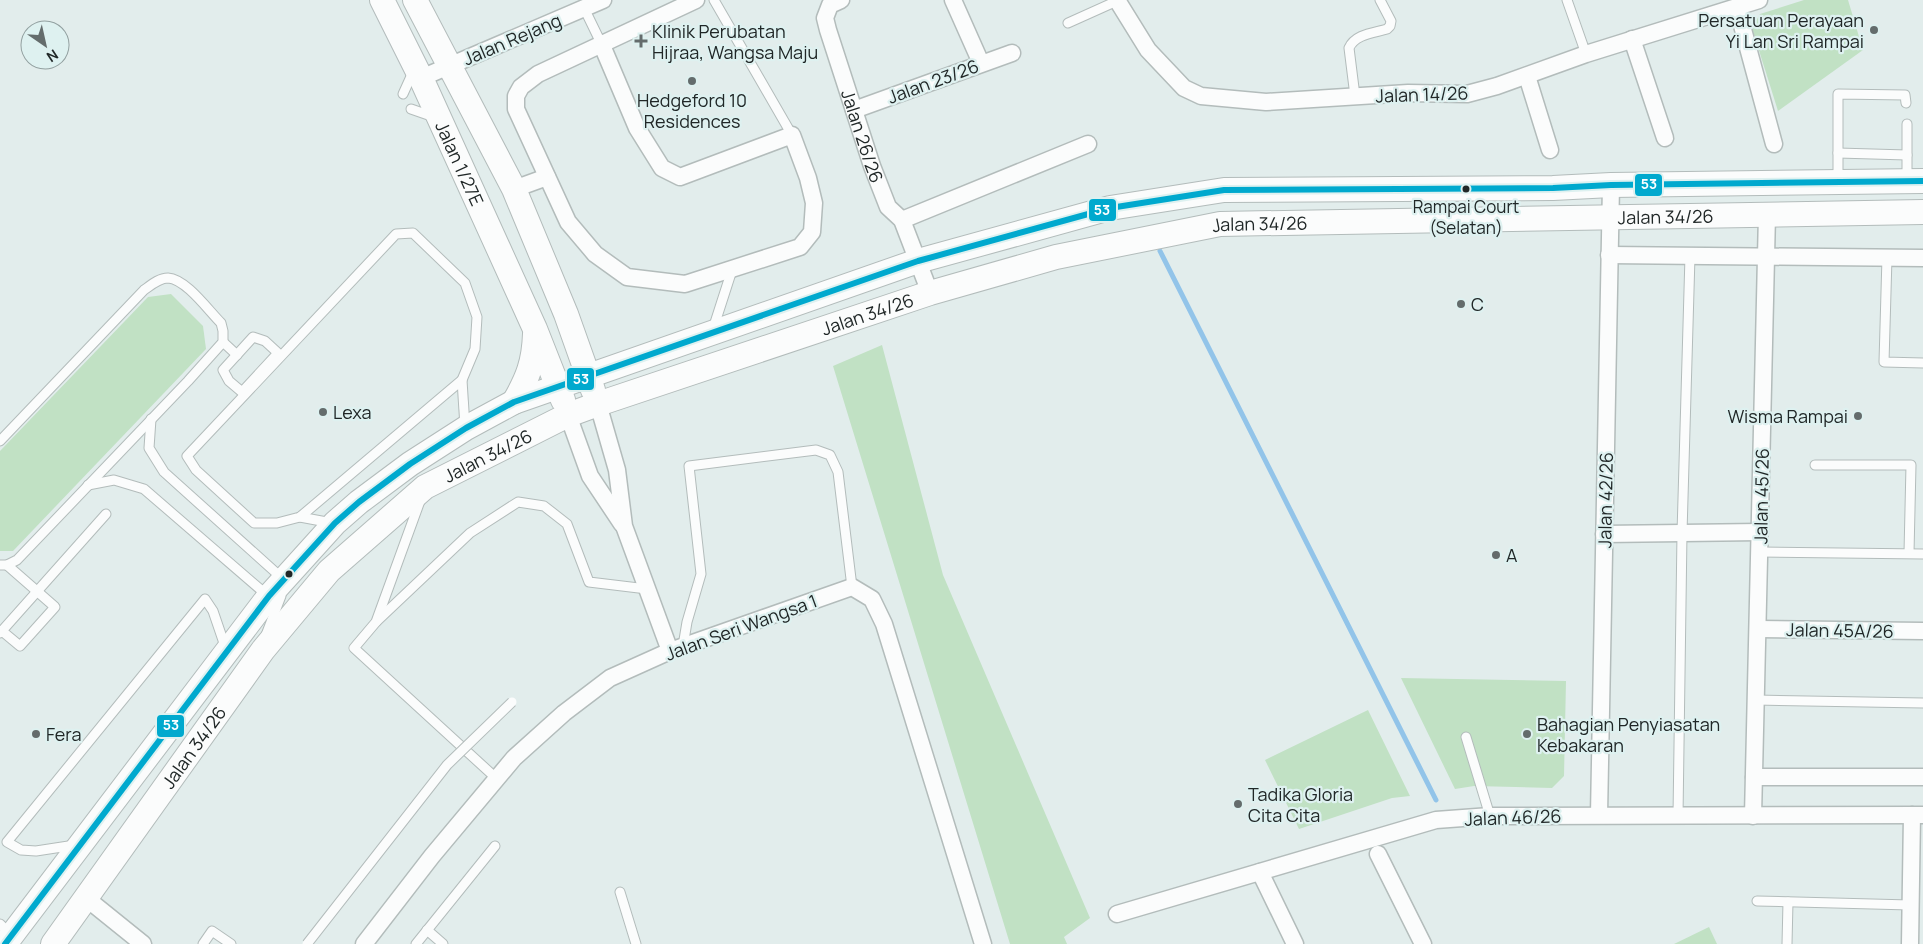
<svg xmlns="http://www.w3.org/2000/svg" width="1923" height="944" font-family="Manrope,sans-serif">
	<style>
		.green { fill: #c1e1c4 }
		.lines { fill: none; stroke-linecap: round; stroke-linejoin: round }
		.stream { stroke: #92c4e9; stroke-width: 5 }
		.lane-casing { stroke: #b3bcbb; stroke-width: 11 }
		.street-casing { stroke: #b3bcbb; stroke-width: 19 }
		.secondary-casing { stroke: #b3bcbb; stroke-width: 26 }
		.lane { stroke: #fbfcfc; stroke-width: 9 }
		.street { stroke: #fbfcfc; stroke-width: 16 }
		.secondary { stroke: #fbfcfc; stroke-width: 24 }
		.lane-bridge-casing { stroke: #b3bcbb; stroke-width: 11; stroke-linecap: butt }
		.lane-bridge { stroke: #fbfcfc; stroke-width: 9 }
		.bus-1-casing { stroke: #def1f0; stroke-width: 10 }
		.bus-1 { stroke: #00a9ce; stroke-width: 6 }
		.poi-dot { fill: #646c6c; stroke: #def1f0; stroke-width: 2 }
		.bus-dot { fill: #202727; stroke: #def1f0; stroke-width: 2 }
		.labels { text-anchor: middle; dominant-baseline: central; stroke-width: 4.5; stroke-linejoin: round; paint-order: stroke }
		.bus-label { font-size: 17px; fill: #202727; stroke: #def1f0 }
		.poi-label { font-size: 18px; fill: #202727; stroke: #def1f0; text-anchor: start }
		.street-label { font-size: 18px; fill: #202727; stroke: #def1f0 }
		.line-badge { stroke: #def1f0; stroke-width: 2 }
		.badge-label { font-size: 14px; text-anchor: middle; font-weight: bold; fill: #fff }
	</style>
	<rect width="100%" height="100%" fill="#e2edec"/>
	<g class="green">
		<polygon points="1804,0 1848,0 1863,50 1778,111 1752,28 1760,14"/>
		<polygon points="171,294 203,326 206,349 13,551 0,551 0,451 148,297"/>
		<polygon points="882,345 943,575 1090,918 1064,937 1067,944 1010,944 833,366"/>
		<polygon points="1401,678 1566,681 1564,776 1552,788 1474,786 1455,789"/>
		<polygon points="1368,710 1410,796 1392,798 1299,829 1265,760"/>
		<polygon points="1709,927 1717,944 1674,944"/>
	</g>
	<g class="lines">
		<polyline class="stream" points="1160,251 1436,800"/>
		<defs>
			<g id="lane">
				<polyline points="714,0 792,135"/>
				<polyline points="1567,0 1586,54"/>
				<polyline points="584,8 601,43"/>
				<polyline points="1068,23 1117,1"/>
				<polyline points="403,94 413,72"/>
				<path d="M 1355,96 L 1349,48 C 1355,34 1374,33 1387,29 L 1390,26 L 1391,21 L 1380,0"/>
				<polyline points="411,109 434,117"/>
				<polyline points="1907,124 1907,181"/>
				<polyline points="1838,153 1907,155"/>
				<polyline points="1838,181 1838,94 1905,95 1906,103"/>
				<polygon points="413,233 465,283 477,317 475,349 462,380 300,517 277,523 254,523 196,470 187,456 396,234"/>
				<polyline points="1887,257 1884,362 1923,363"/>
				<polyline points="713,329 732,270"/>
				<polygon points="253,337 265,341 278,353 242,392 229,381 223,370"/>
				<polyline points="223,342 237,355"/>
				<polyline points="462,380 465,427"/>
				<polyline points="151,419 149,448 164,472 283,579"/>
				<path d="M 0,441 L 144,290 C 151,285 159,278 168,278 C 186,279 208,310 221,323 L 223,331 L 223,342 L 188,381 L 17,560 L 7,565 L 0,565"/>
				<polyline points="1815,465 1911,465 1909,553"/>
				<polyline points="88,485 114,480 144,489 268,596"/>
				<polyline points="420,501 376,622 354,648 497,779"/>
				<polyline points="300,517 332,523"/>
				<polyline points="1759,552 1923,554"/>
				<polyline points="377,621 470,533 518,502 544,506 567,524 589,582 647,589"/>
				<polyline points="2,631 20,646 55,607 7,565"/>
				<polyline points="0,633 106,514"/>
				<polyline points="266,635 281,596"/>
				<polyline points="683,646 687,622 701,574 689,466 816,450 830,455 838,472 852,587"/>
				<polyline points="1756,700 1923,703"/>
				<polyline points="1466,737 1490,816"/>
				<polyline points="1678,816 1682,533 1690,256"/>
				<polyline points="75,845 36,851 21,850 7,842 205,599 213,611 226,649"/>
				<polyline points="620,892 636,944"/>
				<polyline points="1757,901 1910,905"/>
				<polyline points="0,924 11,935"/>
				<polyline points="427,930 443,944"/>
				<polyline points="203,944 212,931 231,944"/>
				<polyline points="416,944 495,846"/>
				<polyline points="1787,944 1788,902"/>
			</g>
			<g id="street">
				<path id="s1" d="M 841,0 L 830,5 L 825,18 L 828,30 L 872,166 L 888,207 L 902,220 L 930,293"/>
				<polyline points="953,0 981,63"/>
				<polyline points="1117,0 1148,50 1184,88 1201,96 1266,102 1408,93 1467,94 1497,86 1586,54 1759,0"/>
				<polyline points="1737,7 1774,144"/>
				<polyline points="1632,39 1665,138"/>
				<polyline points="601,43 637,128 662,168 680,177 792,135 808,178 814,203 812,232 800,247 685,284 627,277 595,254 568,222 516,109 516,96 521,87 538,74 696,0"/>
				<polyline points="1527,76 1550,150"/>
				<polyline points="421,78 603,0"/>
				<polyline points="854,110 1012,53"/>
				<polyline points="514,189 547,177"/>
				<polyline points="902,220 1088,144"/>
				<polyline points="1609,255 1923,258"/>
				<polyline points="598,404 617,470 624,526 670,651"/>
				<polyline points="568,415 590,476 622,524"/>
				<polyline points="1604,534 1760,532"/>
				<polyline points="1758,629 1923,631"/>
				<polyline points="1754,777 1923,777"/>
				<polyline points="1599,815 1611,185"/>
				<polyline points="1753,816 1767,214"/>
				<polyline points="1378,854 1423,944"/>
				<polyline points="1260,872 1295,944"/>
				<polyline points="86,898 143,944"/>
				<polyline points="1117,914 1436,820 1490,816 1923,815"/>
				<polyline points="364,944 432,856 514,758 564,713 610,678 670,651 852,587 872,599 884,624 983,944"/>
				<polyline points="1910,944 1912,815"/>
			</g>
			<g id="secondary">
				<path id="s2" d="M 382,0 L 421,78 L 535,329 L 563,400"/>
				<polyline points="415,0 514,189 566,314 593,390"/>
				<path d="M 514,402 C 528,378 534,362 535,334"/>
				<polyline points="5,944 269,596 335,523 359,502 410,464 466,428 514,402 918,261 1110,208 1224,190 1553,188 1611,185 1923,181"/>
				<path id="s3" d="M 53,944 L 263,650 L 329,571 L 425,487 L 568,415 L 598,404 L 930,293 L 1056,257 L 1220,224 L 1923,212"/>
			</g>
		</defs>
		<use href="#lane" class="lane-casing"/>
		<use href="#street" class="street-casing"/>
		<use href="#secondary" class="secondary-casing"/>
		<use href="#lane" class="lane"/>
		<use href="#street" class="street"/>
		<use href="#secondary" class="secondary"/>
		<defs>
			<polyline id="lane-bridge" points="307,944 447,765 512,702"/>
		</defs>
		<use href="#lane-bridge" class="lane-bridge-casing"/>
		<use href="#lane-bridge" class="lane-bridge"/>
		<defs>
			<polyline id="bus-1" points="5,944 269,596 335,523 359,502 410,464 466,428 514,402 918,261 1110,208 1224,190 1553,188 1611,185 1923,181"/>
		</defs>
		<use href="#bus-1" class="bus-1-casing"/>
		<use href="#bus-1" class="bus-1"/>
	</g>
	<g class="poi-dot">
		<circle cx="1874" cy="30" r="5"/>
		<path d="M638.5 33.5h5v5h5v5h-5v5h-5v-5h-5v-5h5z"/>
		<circle cx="692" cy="81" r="5"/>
		<circle cx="1461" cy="304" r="5"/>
		<circle cx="323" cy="412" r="5"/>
		<circle cx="1858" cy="416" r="5"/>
		<circle cx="1496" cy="555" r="5"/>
		<circle cx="36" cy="734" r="5"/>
		<circle cx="1527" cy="734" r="5"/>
		<circle cx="1238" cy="804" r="5"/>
	</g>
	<g class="bus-dot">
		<circle cx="1466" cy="189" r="4.5"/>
		<circle cx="289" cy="574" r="4.5"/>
	</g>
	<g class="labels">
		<g class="bus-label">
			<text x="1466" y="206">Rampai Court<tspan x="1466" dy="21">(Selatan)</tspan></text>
		</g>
		<g class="poi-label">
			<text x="1864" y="20" text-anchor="end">Persatuan Perayaan<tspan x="1864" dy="21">Yi Lan Sri Rampai</tspan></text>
			<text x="652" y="31">Klinik Perubatan<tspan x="652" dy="21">Hijraa, Wangsa Maju</tspan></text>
			<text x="692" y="100" text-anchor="middle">Hedgeford 10<tspan x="692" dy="21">Residences</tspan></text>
			<text x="1471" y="304">C</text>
			<text x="333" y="412">Lexa</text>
			<text x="1848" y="416" text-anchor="end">Wisma Rampai</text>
			<text x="1506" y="555">A</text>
			<text x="1537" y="724">Bahagian Penyiasatan<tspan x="1537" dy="21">Kebakaran</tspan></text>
			<text x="46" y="734">Fera</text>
			<text x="1248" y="794">Tadika Gloria<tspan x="1248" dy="21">Cita Cita</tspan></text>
		</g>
		<g class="street-label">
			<text transform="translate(512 39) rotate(-23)">Jalan Rejang</text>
			<text transform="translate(933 81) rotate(-20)">Jalan 23/26</text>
			<text transform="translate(1422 94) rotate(-2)">Jalan 14/26</text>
			<text stroke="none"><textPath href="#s1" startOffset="150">Jalan 26/26</textPath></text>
			<text stroke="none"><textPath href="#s2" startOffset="181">Jalan 1/27E</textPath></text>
			<text stroke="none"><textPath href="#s3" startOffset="1878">Jalan 34/26</textPath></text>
			<text stroke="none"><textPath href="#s3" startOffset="1472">Jalan 34/26</textPath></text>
			<text stroke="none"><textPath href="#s3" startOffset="1068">Jalan 34/26</textPath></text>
			<text stroke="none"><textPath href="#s3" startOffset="662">Jalan 34/26</textPath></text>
			<text transform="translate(1761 496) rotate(-89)">Jalan 45/26</text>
			<text transform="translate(1605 500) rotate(-89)">Jalan 42/26</text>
			<text transform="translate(741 627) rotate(-20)">Jalan Seri Wangsa 1</text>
			<text transform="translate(1840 630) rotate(1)">Jalan 45A/26</text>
			<text stroke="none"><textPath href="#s3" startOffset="242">Jalan 34/26</textPath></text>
			<text transform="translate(1513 817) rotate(-2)">Jalan 46/26</text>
		</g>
	</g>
	<g class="line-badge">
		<rect x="1634" y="173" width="29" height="24" rx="5" fill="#00a9ce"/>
		<rect x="1088" y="198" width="29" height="24" rx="5" fill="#00a9ce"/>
		<rect x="566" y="367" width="29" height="24" rx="5" fill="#00a9ce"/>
		<rect x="156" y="714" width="29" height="24" rx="5" fill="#00a9ce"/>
	</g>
	<g class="badge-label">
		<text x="1649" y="189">53</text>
		<text x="1102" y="215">53</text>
		<text x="581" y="384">53</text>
		<text x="171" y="730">53</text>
	</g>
	<g transform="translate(45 45) rotate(146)"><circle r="24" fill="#def1f0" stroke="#92a0a0"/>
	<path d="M0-4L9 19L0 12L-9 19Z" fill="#646c6c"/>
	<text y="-8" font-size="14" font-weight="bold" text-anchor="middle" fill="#202727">N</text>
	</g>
</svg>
